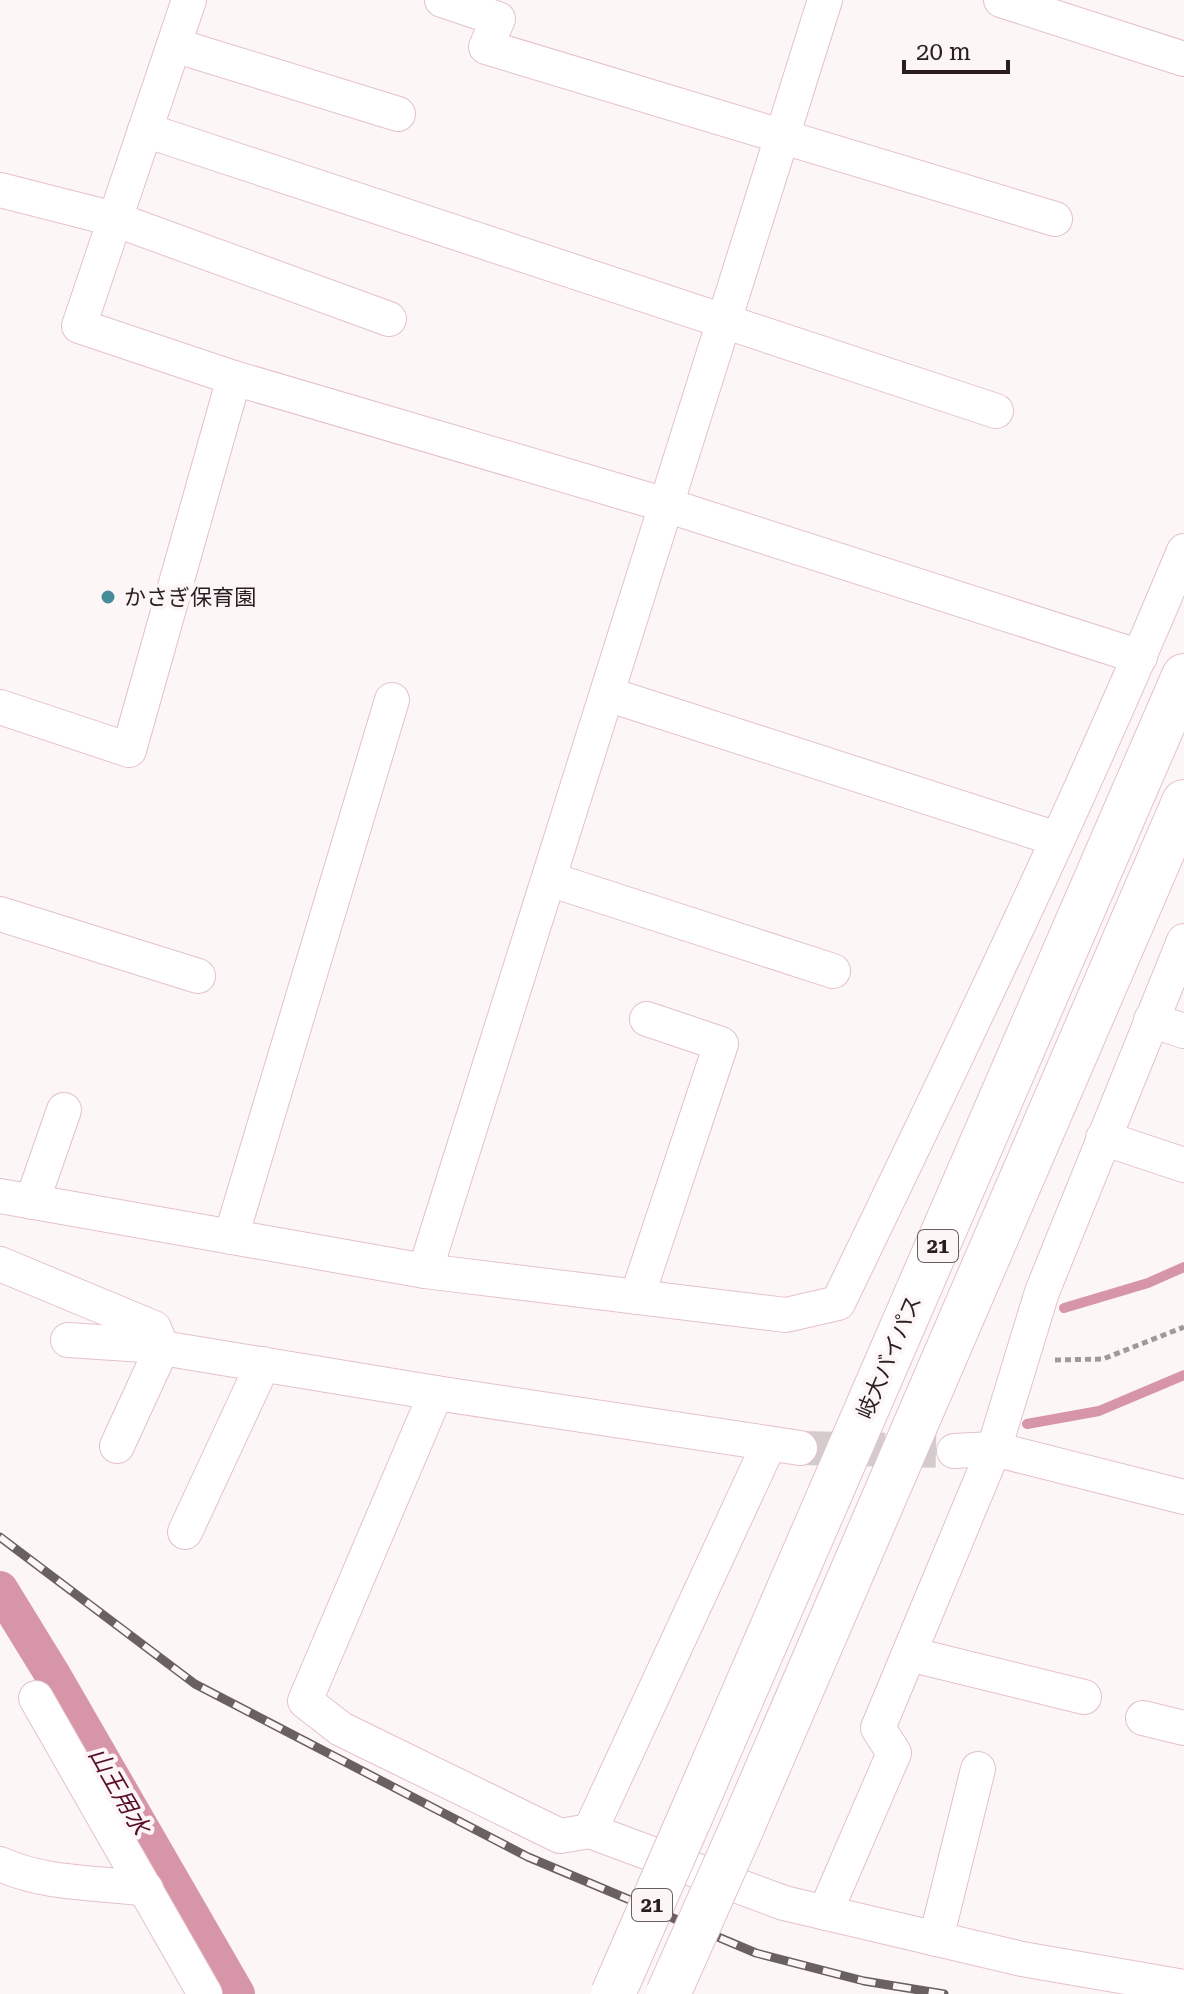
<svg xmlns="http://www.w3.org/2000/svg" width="1184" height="1994" font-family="'Roboto Serif','Noto Sans JP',serif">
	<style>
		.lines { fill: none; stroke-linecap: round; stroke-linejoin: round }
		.stream { stroke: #d696a8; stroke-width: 10 }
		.canal { stroke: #d696a8; stroke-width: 36 }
		.minor-tunnel { stroke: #d3cbcc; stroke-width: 34; stroke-dasharray: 34 17; stroke-linecap: butt }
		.minor-casing { stroke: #e4c1ca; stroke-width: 36 }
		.trunk-casing { stroke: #e4c1ca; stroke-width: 46 }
		.path { stroke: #a1989a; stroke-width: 5; stroke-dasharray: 6 4; stroke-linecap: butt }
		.minor { stroke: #fff; stroke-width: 34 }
		.trunk { stroke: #fff; stroke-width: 44 }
		.rail-casing { stroke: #6a6062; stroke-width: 9 }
		.rail { stroke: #fdf6f7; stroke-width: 6; stroke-dasharray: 18; stroke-linecap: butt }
		.trunk-bridge-casing { stroke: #e4c1ca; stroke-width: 46; stroke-linecap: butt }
		.trunk-bridge { stroke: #fff; stroke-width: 44 }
		.poi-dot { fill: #478c98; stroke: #fdf6f7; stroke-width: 3 }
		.labels { text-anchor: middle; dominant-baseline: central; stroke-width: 8; stroke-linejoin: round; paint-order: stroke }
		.shield { fill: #fdf6f7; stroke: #695f61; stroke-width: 2 }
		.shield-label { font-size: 20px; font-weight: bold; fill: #2a1e21 }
		.poi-label { font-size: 22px; fill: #2a1e21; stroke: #fdf6f7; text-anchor: start }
		.street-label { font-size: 22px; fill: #2a1e21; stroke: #fdf6f7 }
		.water-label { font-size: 24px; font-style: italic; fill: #590d2d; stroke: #fdf6f7 }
	</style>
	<rect width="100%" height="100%" fill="#fdf6f7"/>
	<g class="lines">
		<g class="stream">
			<polyline points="1064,1308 1148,1283 1184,1267"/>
			<polyline points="1027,1424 1099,1411 1184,1375"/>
		</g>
		<polyline class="canal" points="0,1589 54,1677 237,1994"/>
		<polyline class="minor-tunnel" points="800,1448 954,1451"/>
		<defs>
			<g id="minor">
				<polyline points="189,0 79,326 234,378 666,505 1140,657"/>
				<polyline points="442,0 498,19 486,47 1055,219"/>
				<polyline points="1001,0 1184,59"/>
				<polyline points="174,45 398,114"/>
				<polyline points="145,130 996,411"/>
				<polyline points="0,190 114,219 389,319"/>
				<polyline points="607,694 1057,839"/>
				<polyline points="0,707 129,750 234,378"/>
				<polyline points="549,879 833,971"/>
				<polyline points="0,914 198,976"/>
				<polyline points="1151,1020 1184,1031"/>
				<polyline points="1103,1138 1184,1165"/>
				<path d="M 0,1196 L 425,1271 L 786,1315 L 838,1303 C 958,1054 1078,806 1184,551"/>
				<polyline points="32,1202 64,1110"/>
				<polyline points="231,1237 392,700"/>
				<polyline points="0,1264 154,1328 162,1348 117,1446"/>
				<polyline points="425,1271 825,0"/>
				<polyline points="637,1297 721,1044 647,1019"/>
				<polyline points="68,1340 144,1345 436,1393"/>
				<polyline points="769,1444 590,1831 560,1836 341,1729 305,1701 436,1393 800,1448"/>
				<polyline points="954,1451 994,1449 1184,1497"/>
				<polyline points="185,1532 263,1364"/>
				<polyline points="909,1654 1084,1697"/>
				<polyline points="36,1698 205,1994"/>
				<polyline points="1143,1718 1184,1728"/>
				<polyline points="590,1831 784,1903 1022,1959 1184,1987"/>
				<path d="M 0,1864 C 46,1885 97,1882 146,1889"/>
				<polyline points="825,1913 894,1753 878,1728 994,1449 1042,1292 1184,941"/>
				<polyline points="936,1939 978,1769"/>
			</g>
			<g id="trunk">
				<polyline points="691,1815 1184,676"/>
				<polyline points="740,1832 1184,802"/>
			</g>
		</defs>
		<use href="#minor" class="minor-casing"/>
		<use href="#trunk" class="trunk-casing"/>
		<polyline class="path" points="1055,1360 1103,1359 1184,1327"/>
		<use href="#minor" class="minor"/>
		<use href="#trunk" class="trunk"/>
		<defs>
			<polyline id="rail" points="0,1537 195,1684 528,1857 756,1953 864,1981 944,1994"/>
		</defs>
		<use href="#rail" class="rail-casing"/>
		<use href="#rail" class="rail"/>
		<defs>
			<g id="trunk-bridge">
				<polyline points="613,1994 691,1815"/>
				<polyline points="668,1994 740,1832"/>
			</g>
		</defs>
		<use href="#trunk-bridge" class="trunk-bridge-casing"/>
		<use href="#trunk-bridge" class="trunk-bridge"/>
	</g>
	<circle class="poi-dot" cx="108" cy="597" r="8"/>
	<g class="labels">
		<g class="shield">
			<rect x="918" y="1230" width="40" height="32" rx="6"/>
			<rect x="632" y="1889" width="40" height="32" rx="6"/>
		</g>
		<g class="shield-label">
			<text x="938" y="1246">21</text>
			<text x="652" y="1905">21</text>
		</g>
		<g class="poi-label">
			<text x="124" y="597">かさぎ保育園</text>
		</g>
		<g class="street-label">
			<text transform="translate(889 1357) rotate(-67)">岐大バイパス</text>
		</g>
		<g class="water-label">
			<text transform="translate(119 1791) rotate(60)">山王用水</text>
		</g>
	</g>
	<path d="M904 60v12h104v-12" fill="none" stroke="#2a1e21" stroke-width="4"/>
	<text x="916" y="60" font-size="24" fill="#2a1e21" stroke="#fdf6f7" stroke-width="6" paint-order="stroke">20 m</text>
</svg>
